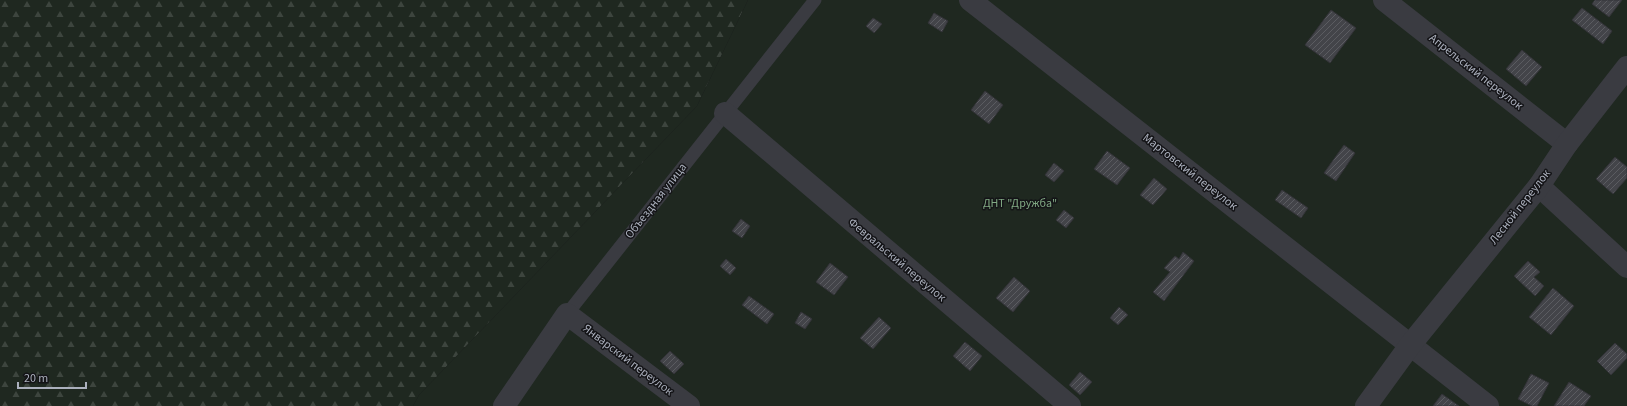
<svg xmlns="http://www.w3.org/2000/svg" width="1627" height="406" font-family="'Source Sans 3',sans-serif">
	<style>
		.forest { fill: url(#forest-firs) }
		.garden { fill: #1f2820 }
		.building { fill: url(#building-hatch); stroke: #333338 }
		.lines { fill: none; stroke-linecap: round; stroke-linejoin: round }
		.service { stroke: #3a3b41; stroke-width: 13 }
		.minor { stroke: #3a3b41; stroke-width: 22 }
		.labels { text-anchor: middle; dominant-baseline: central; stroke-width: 3; stroke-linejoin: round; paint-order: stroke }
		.street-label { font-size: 12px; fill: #abb0bd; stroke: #141417 }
		.park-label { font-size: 12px; fill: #81a984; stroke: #141417 }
	</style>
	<defs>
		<pattern id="forest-firs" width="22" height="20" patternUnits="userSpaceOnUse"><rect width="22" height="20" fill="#1f2820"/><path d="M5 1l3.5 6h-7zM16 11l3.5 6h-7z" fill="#3d453e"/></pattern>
		<pattern id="building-hatch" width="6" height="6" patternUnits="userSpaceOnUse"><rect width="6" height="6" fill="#434449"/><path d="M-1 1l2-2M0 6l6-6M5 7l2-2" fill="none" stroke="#5b5c61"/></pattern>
	</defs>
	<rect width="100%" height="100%" fill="#19191c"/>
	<polygon class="forest" points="0,0 748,0 697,106 419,395 413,406 0,406"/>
	<polygon class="garden" points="748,0 1627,0 1627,406 413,406 419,395 697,106"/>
	<g class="building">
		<polygon points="1595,0 1622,0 1609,17 1592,4"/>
		<polygon points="1582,8 1612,31 1603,44 1572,20"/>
		<polygon points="1331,10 1356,28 1330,63 1305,45"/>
		<polygon points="934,13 948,21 942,32 928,23"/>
		<polygon points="873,18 882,24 874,33 866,26"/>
		<polygon points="1522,50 1542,67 1526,86 1506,69"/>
		<polygon points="985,91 1003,105 989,124 971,110"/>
		<polygon points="1344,145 1355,153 1336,181 1324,173"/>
		<polygon points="1107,151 1130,168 1117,185 1094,169"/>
		<polygon points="1615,157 1627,167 1627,178 1613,194 1596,179"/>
		<polygon points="1054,163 1064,171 1054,182 1045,175"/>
		<polygon points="1154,178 1167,189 1153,205 1140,195"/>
		<polygon points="1282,190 1308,208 1301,218 1275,200"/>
		<polygon points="1064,210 1074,218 1066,228 1056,220"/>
		<polygon points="741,219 750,226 742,238 732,231"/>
		<polygon points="1183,252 1194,261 1164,301 1153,292 1170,272 1164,268 1175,256 1179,259"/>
		<polygon points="726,259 736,268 730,275 720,266"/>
		<polygon points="1528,261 1540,272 1534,277 1544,286 1535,296 1514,276"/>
		<polygon points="830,263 848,277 834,295 816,282"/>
		<polygon points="1014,277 1030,291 1013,312 996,298"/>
		<polygon points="1553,288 1574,306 1551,335 1529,317"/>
		<polygon points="749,296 774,314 767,324 742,305"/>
		<polygon points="1119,307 1128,315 1118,325 1110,318"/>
		<polygon points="801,312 812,319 805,329 795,323"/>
		<polygon points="879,317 891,328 873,349 860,338"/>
		<polygon points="965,342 982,356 970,371 953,356"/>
		<polygon points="1615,343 1627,354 1627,358 1611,375 1597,361"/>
		<polygon points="670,351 684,364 674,374 660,361"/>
		<polygon points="1080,372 1092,382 1080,395 1069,385"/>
		<polygon points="1531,374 1549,383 1537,406 1532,406 1518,399"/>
		<polygon points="1569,382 1591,396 1584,406 1554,406"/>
		<polygon points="1442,394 1459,406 1433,406"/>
	</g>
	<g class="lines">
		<polyline class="service" points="567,314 815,0"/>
		<g class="minor">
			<polyline points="970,0 1488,406"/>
			<polyline points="1384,0 1567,144"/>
			<polyline points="725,113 1070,406"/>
			<polyline points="1539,186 1627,267"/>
			<polyline points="504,406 567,314 689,406"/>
			<polyline points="1366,406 1411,344 1539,186 1567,144 1627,67"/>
		</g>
	</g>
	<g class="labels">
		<g class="street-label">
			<text transform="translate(1476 72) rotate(38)">Апрельский переулок</text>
			<text transform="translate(1190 172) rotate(38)">Мартовский переулок</text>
			<text transform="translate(656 201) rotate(-52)">Объездная улица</text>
			<text transform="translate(1520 207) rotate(-52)">Лесной переулок</text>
			<text transform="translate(897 260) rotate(40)">Февральский переулок</text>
			<text transform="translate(628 360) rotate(37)">Январский переулок</text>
		</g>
		<g class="park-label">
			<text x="1020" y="203">ДНТ "Дружба"</text>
		</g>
	</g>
	<path d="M18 382v6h68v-6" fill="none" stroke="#abb0bd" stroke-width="2"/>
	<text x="24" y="382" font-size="12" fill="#abb0bd" stroke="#141417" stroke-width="3" paint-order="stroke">20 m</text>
</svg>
